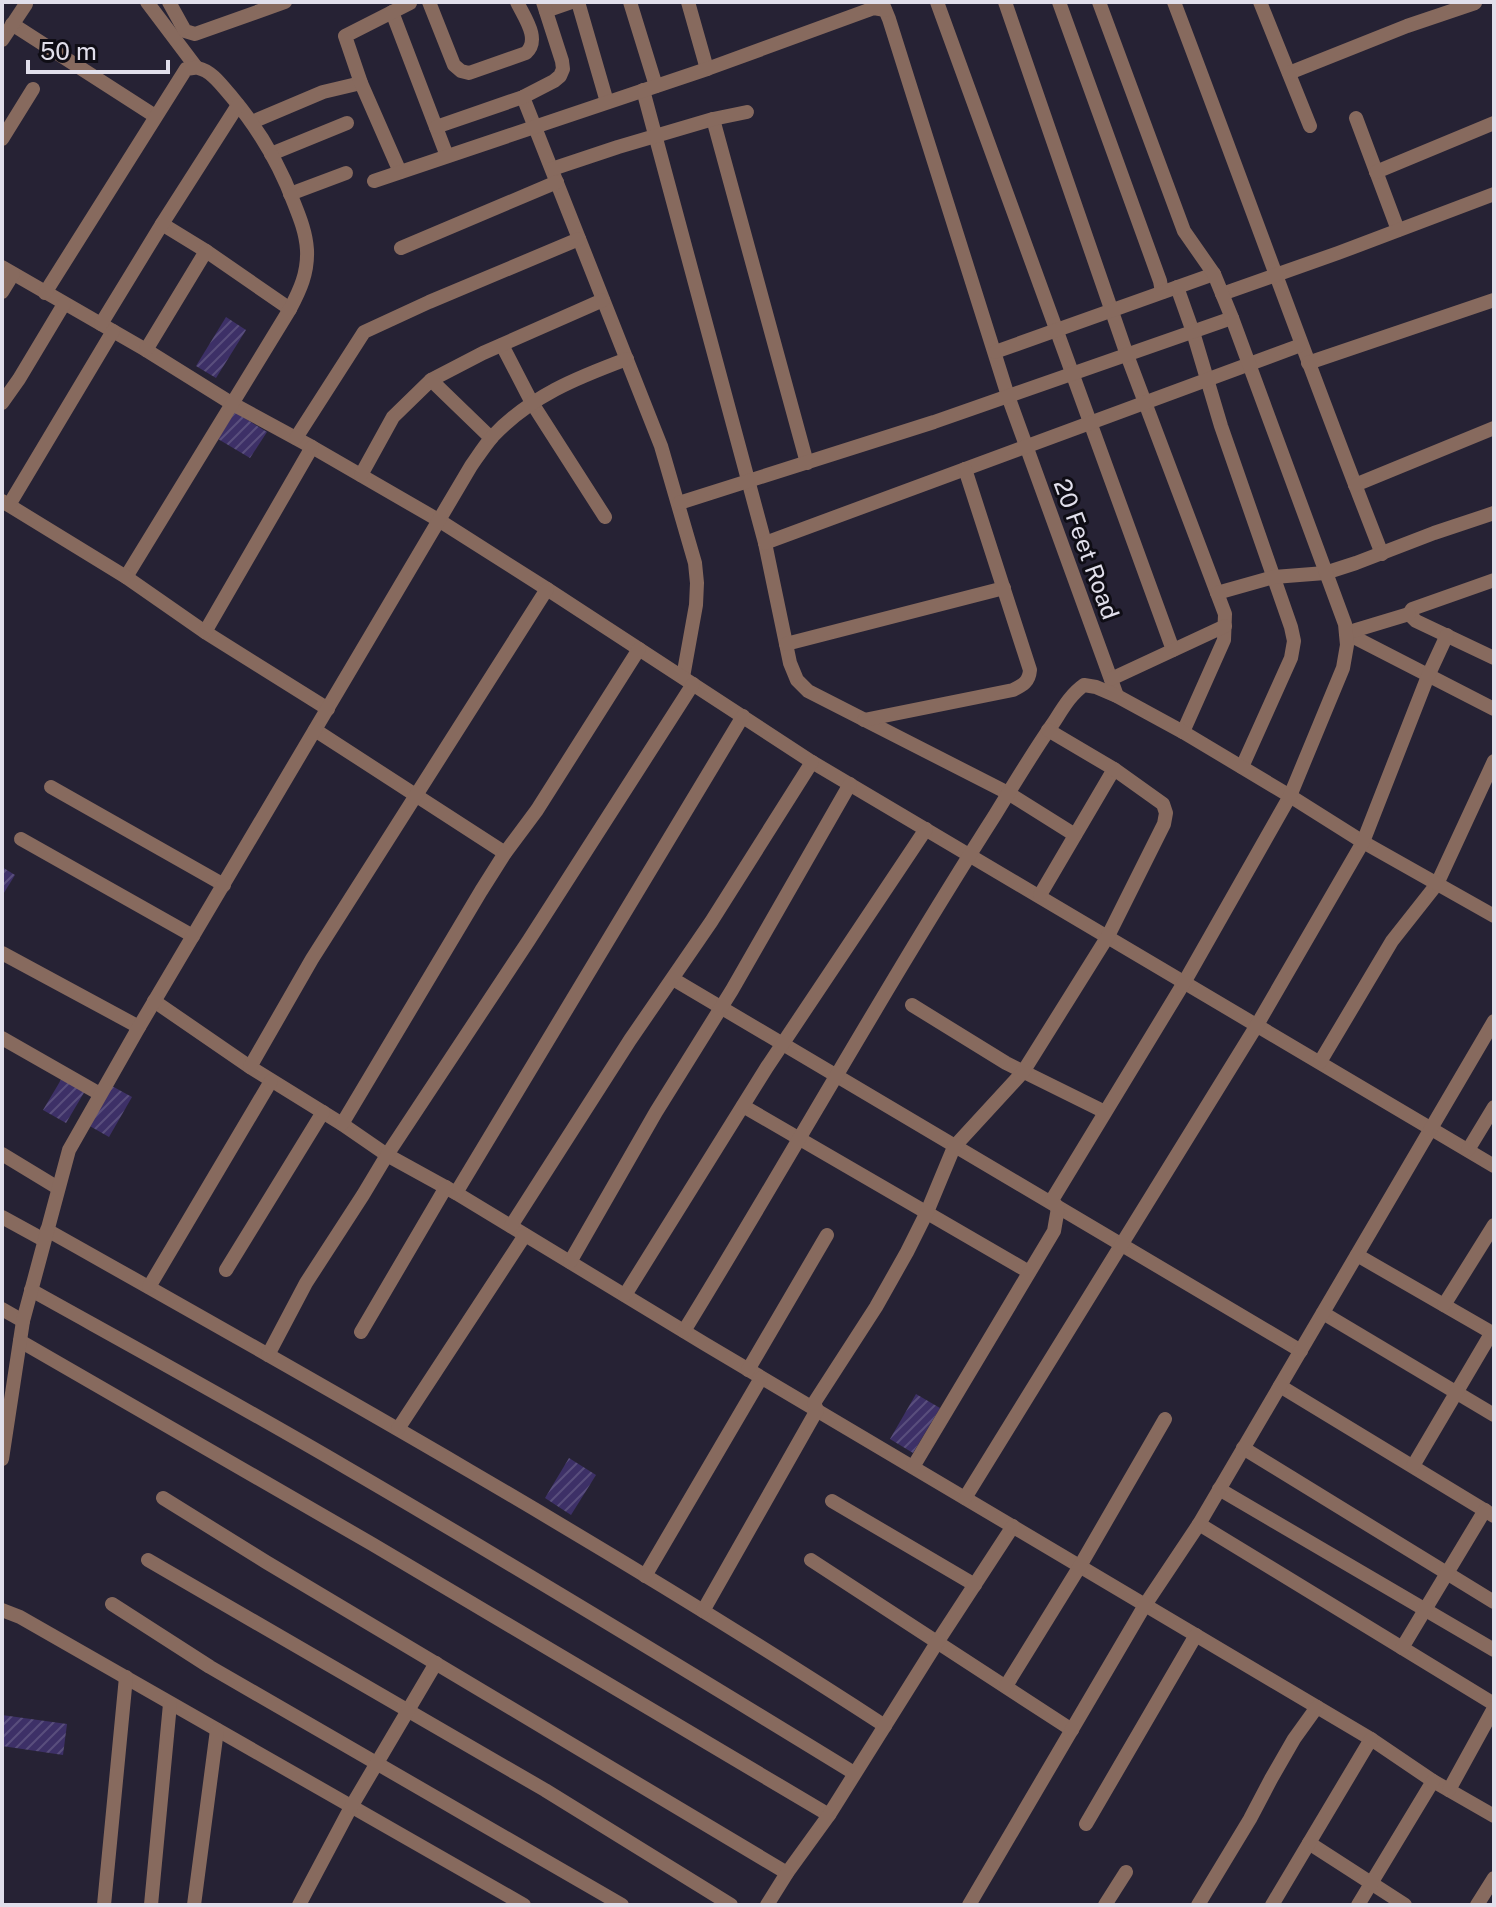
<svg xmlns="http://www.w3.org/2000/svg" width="1496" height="1907" font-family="'Public Sans',sans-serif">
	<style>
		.building { fill: url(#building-hatch) }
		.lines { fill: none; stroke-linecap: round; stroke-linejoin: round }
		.minor { stroke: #876a5e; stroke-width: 14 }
		.labels { text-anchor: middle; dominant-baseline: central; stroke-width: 6; stroke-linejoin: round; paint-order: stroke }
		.street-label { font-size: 24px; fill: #e1dfeb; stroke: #0f0d15 }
	</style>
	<defs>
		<pattern id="building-hatch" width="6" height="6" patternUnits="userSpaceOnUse" patternTransform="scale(2)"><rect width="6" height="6" fill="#3d3067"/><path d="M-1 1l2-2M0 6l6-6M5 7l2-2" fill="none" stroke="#594e7d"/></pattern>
	</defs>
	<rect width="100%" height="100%" fill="#262234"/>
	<g class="building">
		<polygon points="226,317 246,330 216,378 196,366"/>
		<polygon points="235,412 267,432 250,458 218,439"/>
		<polygon points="2,867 15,875 2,896"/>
		<polygon points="62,1078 85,1091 66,1123 43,1110"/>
		<polygon points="110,1085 132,1097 109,1137 88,1125"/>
		<polygon points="916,1394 940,1408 913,1453 890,1439"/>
		<polygon points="569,1458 596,1475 571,1515 545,1498"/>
		<polygon points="2,1715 67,1724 63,1755 2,1746"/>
	</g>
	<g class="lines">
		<g class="minor">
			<polyline points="147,2 196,67"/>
			<polyline points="169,2 185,31 195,34 285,2"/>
			<path d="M 429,2 L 454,65 L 461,71 L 469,73 L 526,53 C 541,39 524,17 517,2"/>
			<polyline points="578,2 607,102"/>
			<polyline points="630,2 656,86"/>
			<polyline points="688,2 707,69"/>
			<polyline points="882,2 889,19 1008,396 1117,696"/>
			<polyline points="937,2 1173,650"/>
			<polyline points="1005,2 1127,355 1225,614 1224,640 1183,732"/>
			<polyline points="1059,2 1160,281 1162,292"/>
			<path d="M 1174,2 C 1244,186 1310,371 1382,554"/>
			<polyline points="1260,2 1310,126"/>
			<polyline points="546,11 572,2"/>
			<polyline points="392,12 447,156"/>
			<polyline points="12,24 155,116"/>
			<polyline points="2,40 26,4"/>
			<polyline points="1289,73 1407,26 1475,3"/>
			<polyline points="643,90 765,543 790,663 797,680 808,691 1008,793 1075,835"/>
			<polyline points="523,97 661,446 695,563 697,583 696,605 683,677"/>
			<polyline points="1356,118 1398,230"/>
			<polyline points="713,119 807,463"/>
			<polyline points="252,122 323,92 361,83"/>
			<polyline points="436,127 523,97 554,81 560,76 563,69 562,61 543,2"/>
			<polyline points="2,139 33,89"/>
			<polyline points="271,154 347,123"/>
			<polyline points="552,169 618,147 713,119 747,112"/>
			<polyline points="400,172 361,83 345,36 410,3"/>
			<polyline points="1376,172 1494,123"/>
			<polyline points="374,181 707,69 874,8 885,10"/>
			<polyline points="290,194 346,173"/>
			<polyline points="162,224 206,251 290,309"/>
			<polyline points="401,248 557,182"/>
			<polyline points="2,267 146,350 231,403 312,447 440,521 547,589 812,762 1494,1166"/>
			<polyline points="1177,287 1193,332 1221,426 1291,627 1294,641 1291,658 1242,767"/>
			<polyline points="2,292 13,274"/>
			<path d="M 45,293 L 186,69 C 190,69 194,67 198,68 C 212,71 222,86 231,96 C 258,128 279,163 294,203 C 300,218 306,233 307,250 C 308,273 300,290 290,309 L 126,577"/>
			<polyline points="1222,294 1338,253 1494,194"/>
			<polyline points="101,324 162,224 238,105"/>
			<polyline points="502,345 532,403 605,517"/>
			<polyline points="146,350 206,251"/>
			<polyline points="995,352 1214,274"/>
			<polyline points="1308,363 1494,300"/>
			<polyline points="431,380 483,353 603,300"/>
			<polyline points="2,403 19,379 64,304"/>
			<polyline points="296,438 364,332 429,302 579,239"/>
			<polyline points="361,475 393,417 431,380 491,438"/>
			<polyline points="1355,485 1494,428"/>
			<polyline points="2,501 126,577 205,632 328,709"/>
			<polyline points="679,503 934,422 1232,318"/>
			<polyline points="9,505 113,331"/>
			<polyline points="765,543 1301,345"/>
			<polyline points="1494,580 1412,609 1409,614 1416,621 1494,658"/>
			<polyline points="1217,593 1274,577 1325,573 1356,563 1434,533 1494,513"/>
			<polyline points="205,632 312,447"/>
			<polyline points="1346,633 1494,709"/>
			<polyline points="1346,633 1409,614"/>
			<polyline points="786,644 1004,588"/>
			<polyline points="1111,679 1225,626"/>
			<path d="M 864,720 L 1013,690 C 1023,685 1029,682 1030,670 L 965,469"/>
			<polyline points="315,730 505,853"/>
			<polyline points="51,787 224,885"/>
			<polyline points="21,839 193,936"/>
			<polyline points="1040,895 1114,769"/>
			<polyline points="2,953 139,1027"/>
			<polyline points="673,979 1301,1351"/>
			<polyline points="154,1001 250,1067 342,1124 387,1155 456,1193 705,1344 1371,1739 1433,1781 1494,1816"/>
			<polyline points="912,1005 1006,1063 1105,1112"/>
			<polyline points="2,1038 100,1094"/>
			<polyline points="1320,1062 1392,941 1437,884 1494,761"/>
			<polyline points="250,1067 312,959 547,589"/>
			<polyline points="743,1106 1029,1272"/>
			<polyline points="342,1124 481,891 505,853 537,810 639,649"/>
			<polyline points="1468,1150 1494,1107"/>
			<polyline points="2,1154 58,1188"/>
			<polyline points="456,1193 743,716"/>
			<polyline points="2,1217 44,1240"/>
			<polyline points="511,1226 630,1040 711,922 812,762"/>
			<path d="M 47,1230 C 330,1389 613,1549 885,1726"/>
			<polyline points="1357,1255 1494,1334"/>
			<polyline points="570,1262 656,1112 732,990 850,784"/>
			<polyline points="226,1270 323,1112"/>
			<polyline points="149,1287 271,1081"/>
			<path d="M 31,1290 C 137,1349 243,1407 347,1468 C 517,1567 686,1670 854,1773"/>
			<polyline points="625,1295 767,1067 926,829"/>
			<polyline points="1444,1305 1494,1225"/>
			<polyline points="2,1309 23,1321"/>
			<polyline points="1323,1313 1494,1415"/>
			<path d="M 684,1331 C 789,1160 887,984 995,815 C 1014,784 1033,752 1054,722 C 1063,708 1071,694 1084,685 L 1096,687 L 1117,696 L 1183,732 L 1290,796 L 1363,842 L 1494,916"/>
			<polyline points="361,1332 446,1187"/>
			<polyline points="20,1341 372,1544 829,1815"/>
			<polyline points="268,1355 306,1283 363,1195 387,1155 529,940 693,684"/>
			<polyline points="748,1370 827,1235"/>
			<polyline points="1280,1386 1494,1516"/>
			<polyline points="398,1429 525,1235"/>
			<polyline points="1243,1448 1494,1602"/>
			<path d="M 2,1459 L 23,1321 L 69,1150 L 139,1027 L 471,466 C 478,456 485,445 493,436 C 531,396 576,378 627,359"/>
			<polyline points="1413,1466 1492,1332"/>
			<polyline points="913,1467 1054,1231 1058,1208 1052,1200 1185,981 1290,796 1343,668 1347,645 1345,624 1232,318 1214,274 1184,231 1099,2"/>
			<polyline points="1219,1489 1494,1650"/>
			<polyline points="163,1498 266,1562 787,1873"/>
			<polyline points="965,1498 1257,1025 1363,842 1428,676 1447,635"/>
			<polyline points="832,1501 975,1585"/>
			<polyline points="1199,1524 1494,1704"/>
			<polyline points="148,1560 545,1790 731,1905"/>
			<polyline points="811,1560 1072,1730"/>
			<polyline points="645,1576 761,1378"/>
			<polyline points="112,1604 210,1667 622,1905"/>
			<polyline points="2,1610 20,1617 524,1905"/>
			<polyline points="703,1611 817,1410 814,1403 876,1307 907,1252 927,1212 954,1147 1023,1072 1108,936 1164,824 1166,813 1163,804 1114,769 1048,730"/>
			<polyline points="1402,1648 1485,1510"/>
			<polyline points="1006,1686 1080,1566 1165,1419"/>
			<polyline points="1449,1790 1494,1708"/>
			<polyline points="1086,1824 1196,1635"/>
			<polyline points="1309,1843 1405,1905"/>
			<polyline points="104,1905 126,1677"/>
			<polyline points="151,1905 170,1704"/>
			<polyline points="194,1905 217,1730"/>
			<polyline points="299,1905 351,1807 436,1663"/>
			<polyline points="767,1905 787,1873 829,1815 938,1641 1013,1526"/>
			<polyline points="969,1905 1145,1605 1199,1524 1494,1021"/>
			<polyline points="1105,1905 1126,1872"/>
			<polyline points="1198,1905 1250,1819 1271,1779 1294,1739 1317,1707"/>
			<polyline points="1272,1905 1371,1739"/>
			<polyline points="1358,1905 1433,1781"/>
			<polyline points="1477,1905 1494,1878"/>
		</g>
	</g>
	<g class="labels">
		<g class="street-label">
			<text transform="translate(1087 549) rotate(70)">20 Feet Road</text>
		</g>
	</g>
	<rect width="1496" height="1907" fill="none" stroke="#e1dfeb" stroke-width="8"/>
	<path d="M28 60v12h140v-12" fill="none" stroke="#e1dfeb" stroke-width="4"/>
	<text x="40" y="60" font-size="24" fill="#e1dfeb" stroke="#0f0d15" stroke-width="6" paint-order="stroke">50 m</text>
</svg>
